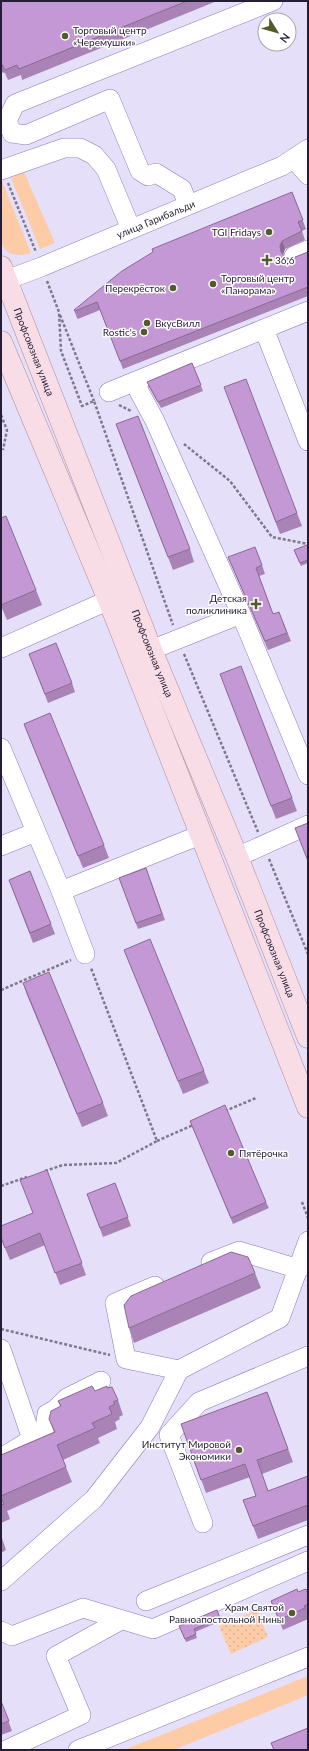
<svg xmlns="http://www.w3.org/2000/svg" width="309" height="1751" font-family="Lato,sans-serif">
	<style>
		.grass { fill: #fdcba6 }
		.park { fill: url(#park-dots) }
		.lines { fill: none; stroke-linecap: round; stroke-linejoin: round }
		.minor-casing { stroke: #8c7ab5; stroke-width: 20 }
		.major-casing { stroke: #ac8c9d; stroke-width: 23 }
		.path { stroke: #7e7790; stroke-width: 2.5; stroke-dasharray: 3 2; stroke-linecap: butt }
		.minor { stroke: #fff; stroke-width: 19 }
		.major { stroke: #f8dde6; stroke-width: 22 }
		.wall { fill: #a983b6 }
		.shaded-wall { fill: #896a94 }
		.building { fill: #c498d4; stroke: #896a94 }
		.poi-dot { fill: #535b2a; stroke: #fff; stroke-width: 1.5 }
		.labels { text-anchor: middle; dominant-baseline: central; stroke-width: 3; stroke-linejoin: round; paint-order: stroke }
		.poi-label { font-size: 10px; fill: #251d35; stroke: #fff; text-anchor: end }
		.street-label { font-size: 10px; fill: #251d35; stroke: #fff }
	</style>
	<defs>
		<pattern id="park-dots" width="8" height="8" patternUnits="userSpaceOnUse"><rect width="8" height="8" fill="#fdcba6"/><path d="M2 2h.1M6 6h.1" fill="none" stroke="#d9ae90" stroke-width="1.8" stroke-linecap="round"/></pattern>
	</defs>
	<rect width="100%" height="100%" fill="#e6dff9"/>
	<g class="grass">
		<polygon points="24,172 55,243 40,249 11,178"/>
		<path d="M 1,181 L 2,181 L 31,253 C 18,257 6,256 1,242 Z"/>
		<polygon points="308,1676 308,1695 174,1750 124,1750"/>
	</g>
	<polygon class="park" points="257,1610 268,1637 231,1654 219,1626"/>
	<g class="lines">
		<defs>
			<g id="minor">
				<polyline points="294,159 308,175"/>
				<polyline points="1,170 64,148 80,148 94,155 106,169 131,229"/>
				<polyline points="188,205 182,189 156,173 148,176 140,171 110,99 26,135 12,133 7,121 15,104 273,1"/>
				<polyline points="294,256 308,250"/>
				<path id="s1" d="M 1,282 L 41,267 L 282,166 L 308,149"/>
				<polyline points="264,329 308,441"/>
				<polyline points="134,382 155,421 241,614 308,775"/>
				<polyline points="109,392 308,311"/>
				<polyline points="1,648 109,600"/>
				<polyline points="151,650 241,614"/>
				<polyline points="1,748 61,891 200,835"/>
				<polyline points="1,846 36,832"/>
				<polyline points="237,857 308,825"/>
				<polyline points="61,891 85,954"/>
				<polyline points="211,1262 239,1251 299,1269"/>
				<polyline points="155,1286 115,1303 126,1359 179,1370"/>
				<polyline points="1,1349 32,1439"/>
				<polyline points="1,1458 42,1433 45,1428 47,1414 56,1409 67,1398 101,1381"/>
				<polyline points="203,1523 169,1435 199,1402 308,1356"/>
				<polyline points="1,1581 94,1499 150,1427 179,1370 280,1318 308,1241"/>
				<polyline points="146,1601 308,1535"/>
				<polyline points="1,1631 12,1636 83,1608 153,1629 308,1561"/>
				<polyline points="6,1750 81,1715 56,1656 121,1620"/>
				<polyline points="78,1750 308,1657"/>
			</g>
			<g id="major">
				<path id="s2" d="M 1,267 L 151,650 L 237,857 L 308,1037"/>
				<polyline points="1,342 109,600 308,1107"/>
			</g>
		</defs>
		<use href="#minor" class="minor-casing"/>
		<use href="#major" class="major-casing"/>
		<g class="path">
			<polyline points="8,183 36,252"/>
			<polyline points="47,281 59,312 61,351 82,406 94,401 173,625"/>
			<polyline points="60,315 94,401"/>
			<polyline points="119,405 131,411"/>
			<polyline points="1,415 7,430 3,450"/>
			<polyline points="184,444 230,481 272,537 308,544"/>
			<polyline points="184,654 258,832"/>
			<polyline points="269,859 308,954"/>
			<polyline points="1,990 71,960"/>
			<polyline points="225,1111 256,1098"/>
			<polyline points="157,1141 193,1125"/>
			<polyline points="45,1171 63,1165 116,1163 157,1141 91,968"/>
			<polyline points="1,1186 27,1177"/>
			<polyline points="302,1202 308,1218"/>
			<polyline points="1,1329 110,1355"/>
		</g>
		<use href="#minor" class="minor"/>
		<use href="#major" class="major"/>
	</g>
	<g class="wall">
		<polygon points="1,1 217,1 22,80 21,75 8,80 5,73 1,72"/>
		<polygon points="292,192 306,229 302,231 305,240 285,249 283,255 285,257 290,259 308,252 308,296 123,369 100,310 78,319 77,318 74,310"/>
		<polygon points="192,363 203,391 161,408 149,387 147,382"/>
		<polygon points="229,400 297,513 302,526 280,534"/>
		<polygon points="121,437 190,549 194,562 173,570"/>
		<polygon points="1,518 36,590 42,605 7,620 1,606"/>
		<polygon points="308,547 308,563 301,566 295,553"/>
		<polygon points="228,557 262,565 265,574 259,576 273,614 279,612 291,641 268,650"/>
		<polygon points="32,662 72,683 75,692 48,703"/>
		<polygon points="225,687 292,798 297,811 276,819"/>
		<polygon points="24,724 104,845 109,858 83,868 29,737"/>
		<polygon points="308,823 308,862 295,828"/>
		<polygon points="146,868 165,920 138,929 119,878"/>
		<polygon points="9,880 51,924 55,934 33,943"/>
		<polygon points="124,950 204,1071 209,1083 183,1094 129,962"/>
		<polygon points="23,983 103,1103 108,1116 82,1127 27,995"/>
		<polygon points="190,1121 266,1202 269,1208 233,1224"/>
		<polygon points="47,1170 86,1275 60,1285 45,1245 10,1260 1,1239 1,1226 33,1213"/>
		<polygon points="115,1183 131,1226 103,1237 87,1194"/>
		<polygon points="255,1273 261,1288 134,1343 129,1328"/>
		<polygon points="107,1388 118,1400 123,1415 119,1417 120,1419 115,1422 117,1429 98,1438 100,1443 63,1460 72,1482 7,1511 10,1519 1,1523 1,1455 54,1432 49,1419 60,1406 58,1401 95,1391"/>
		<polygon points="267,1392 293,1462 262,1474 268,1491 308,1476 308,1520 258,1539 243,1500 256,1496 250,1477 206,1493 181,1424"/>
		<polygon points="1,1535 6,1550 1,1553"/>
		<polygon points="298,1592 308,1593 308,1619 283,1630 271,1601"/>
		<polygon points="217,1610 221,1621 195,1632 197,1638 186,1642 179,1626"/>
		<polygon points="1,1701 12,1731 1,1735"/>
	</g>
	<polygon class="shaded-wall" points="282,241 285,249 283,254 284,261 281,252 280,246"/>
	<g class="building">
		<polygon points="1,1 187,1 19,69 17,65 5,70 1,63"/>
		<polygon points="292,192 303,220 298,222 302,231 282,241 280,246 281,252 285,257 290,259 308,252 308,287 120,361 97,302 75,311 74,310 122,271 153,252 152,249"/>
		<polygon points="192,363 201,385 158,402 147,382"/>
		<polygon points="246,379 297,513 276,522 224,387"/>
		<polygon points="138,416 190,549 168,557 116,424"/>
		<polygon points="6,516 36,590 1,605 1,518"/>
		<polygon points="307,545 308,547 308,560 300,563 294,550"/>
		<polygon points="255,547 262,565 256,568 273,614 279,612 287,633 265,641 228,557"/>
		<polygon points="56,643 72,683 45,694 29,654"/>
		<polygon points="241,666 292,798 271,806 220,674"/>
		<polygon points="50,713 104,845 78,856 24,724"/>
		<polygon points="308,823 308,861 295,828"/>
		<polygon points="146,868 162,914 136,923 119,878"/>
		<polygon points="30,871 51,924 30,933 9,880"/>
		<polygon points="150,939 204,1071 178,1081 124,950"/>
		<polygon points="49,972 103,1103 77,1114 23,983"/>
		<polygon points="225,1105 266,1202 231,1218 190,1121"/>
		<polygon points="47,1170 82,1263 55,1273 40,1233 5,1248 1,1237 1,1226 33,1213 20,1180"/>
		<polygon points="115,1183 128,1217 100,1228 87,1194"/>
		<polygon points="231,1252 248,1257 255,1273 129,1328 124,1305 131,1296"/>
		<polygon points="92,1386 95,1391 107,1386 107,1388 112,1387 118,1400 113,1402 115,1404 109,1407 112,1414 92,1423 95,1428 57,1445 66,1467 1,1496 1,1455 55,1432 49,1419 51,1411 61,1406 58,1401 60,1400"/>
		<polygon points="267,1392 288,1449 257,1460 268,1491 308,1476 308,1505 253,1526 243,1500 256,1496 245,1464 201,1480 181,1424"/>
		<polygon points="1,1497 4,1504 1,1505"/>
		<polygon points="297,1589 298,1592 306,1589 308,1593 308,1604 304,1606 305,1608 279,1620 271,1601"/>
		<polygon points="217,1610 220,1618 194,1629 196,1634 185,1639 179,1626"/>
		<polygon points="1,1701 9,1721 1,1724"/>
		<polygon points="308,1728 308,1750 274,1750 271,1743"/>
	</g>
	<g class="poi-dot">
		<circle cx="65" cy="36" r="4"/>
		<circle cx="269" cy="232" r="4"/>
		<path d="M265 254h4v4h4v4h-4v4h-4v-4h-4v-4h4z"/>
		<circle cx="213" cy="284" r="4"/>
		<circle cx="173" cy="288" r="4"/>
		<circle cx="147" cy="323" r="4"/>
		<circle cx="144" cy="332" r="4"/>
		<path d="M254 598h4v4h4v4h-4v4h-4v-4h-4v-4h4z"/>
		<circle cx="231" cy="1153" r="4"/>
		<circle cx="239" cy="1450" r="4"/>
		<circle cx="292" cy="1613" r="4"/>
	</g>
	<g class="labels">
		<g class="poi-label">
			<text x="73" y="30" text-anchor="start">Торговый центр<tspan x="73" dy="12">«Черемушки»</tspan></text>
			<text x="261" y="232">TGI Fridays</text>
			<text x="275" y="260" text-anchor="start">36,6</text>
			<text x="221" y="278" text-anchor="start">Торговый центр<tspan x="221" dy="12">«Панорама»</tspan></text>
			<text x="165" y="288">Перекрёсток</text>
			<text x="155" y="323" text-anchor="start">ВкусВилл</text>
			<text x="136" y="332">Rostic's</text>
			<text x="247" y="598">Детская<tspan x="247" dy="12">поликлиника</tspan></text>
			<text x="239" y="1153" text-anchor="start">Пятёрочка</text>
			<text x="231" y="1444">Институт Мировой<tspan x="231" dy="12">Экономики</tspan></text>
			<text x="284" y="1607">Храм Святой<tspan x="284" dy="12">Равноапостольной Нины</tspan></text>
		</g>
		<g class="street-label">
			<text stroke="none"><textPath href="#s1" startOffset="167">улица Гарибальди</textPath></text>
			<text stroke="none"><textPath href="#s2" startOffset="91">Профсоюзная улица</textPath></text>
			<text stroke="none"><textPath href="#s2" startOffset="415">Профсоюзная улица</textPath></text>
			<text stroke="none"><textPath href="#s2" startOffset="739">Профсоюзная улица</textPath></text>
		</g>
	</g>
	<rect width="309" height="1751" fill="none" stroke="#251d35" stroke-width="4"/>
	<g transform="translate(277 32) rotate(127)"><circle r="19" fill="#ffffff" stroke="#a8a5ae"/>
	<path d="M0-3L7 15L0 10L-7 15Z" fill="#535b2a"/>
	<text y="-6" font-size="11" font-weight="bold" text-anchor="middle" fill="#251d35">N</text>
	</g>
</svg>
